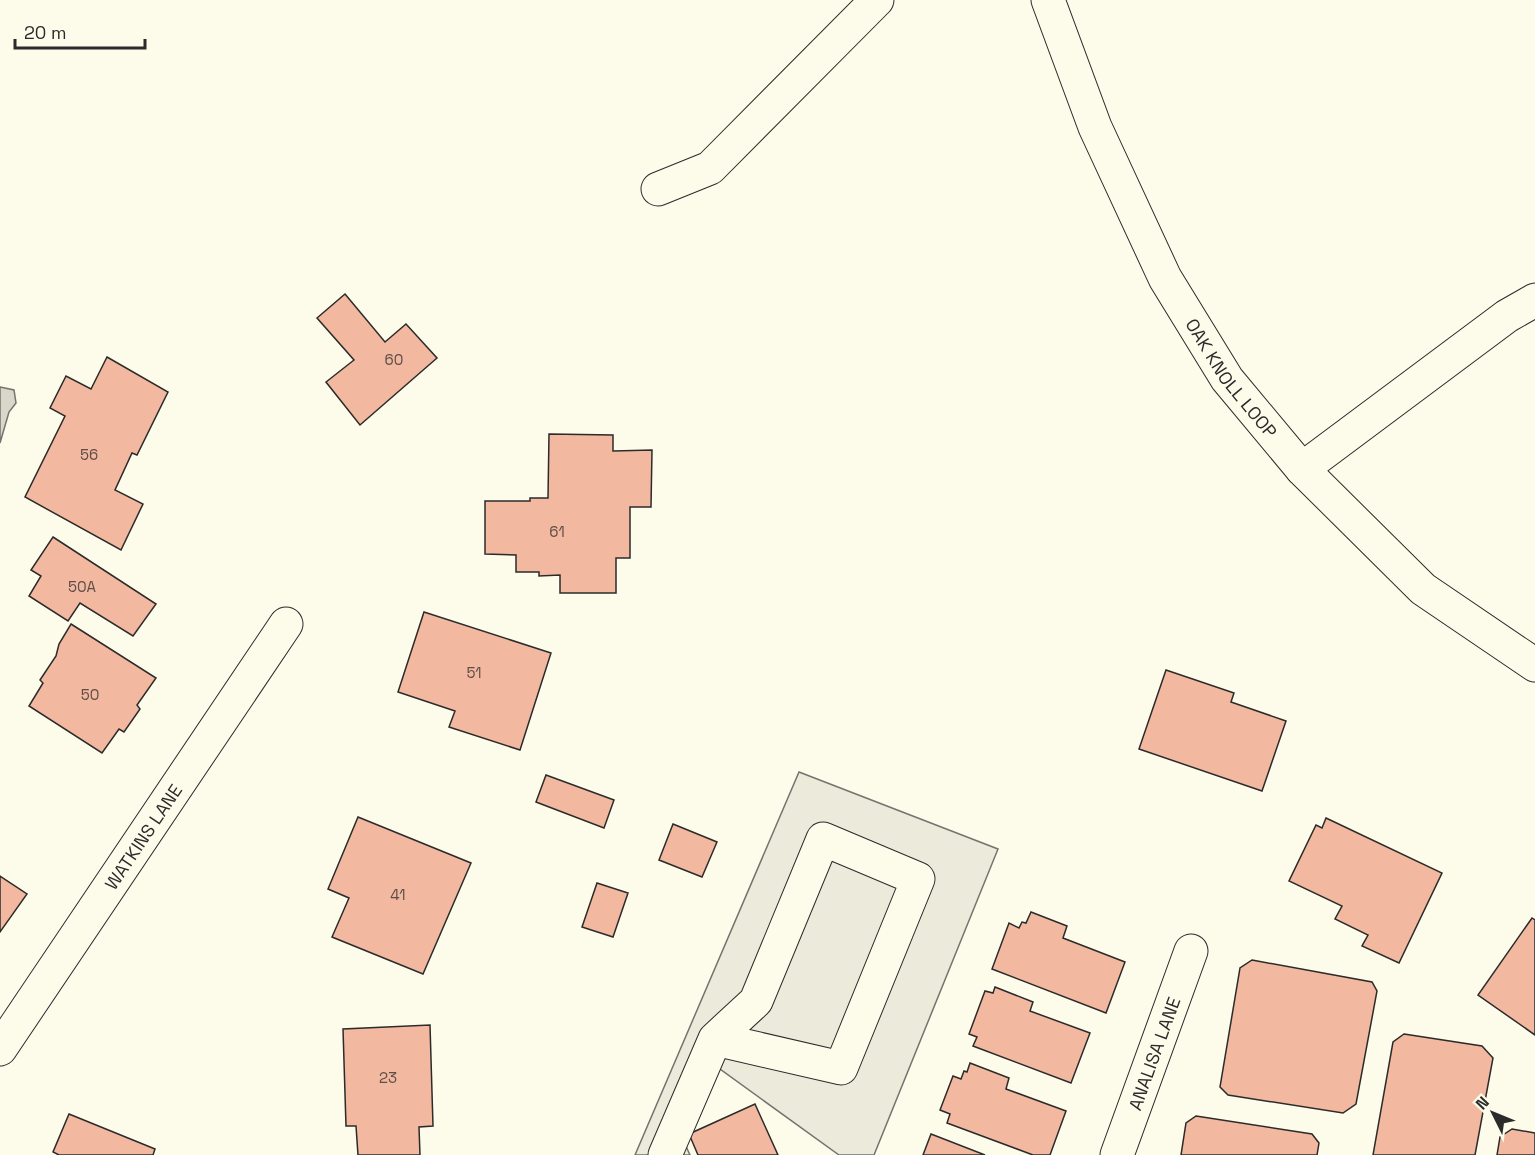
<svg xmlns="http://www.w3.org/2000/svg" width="1535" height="1155" font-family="'Space Grotesk',sans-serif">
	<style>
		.parking { fill: #eceadb; stroke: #74746e; stroke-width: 1.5 }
		.water { fill: #d8d7c9; stroke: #74746e; stroke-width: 1.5 }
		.building { fill: #f2b8a0; stroke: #2b2b2b; stroke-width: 1.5 }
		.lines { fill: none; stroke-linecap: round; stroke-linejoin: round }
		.minor-casing { stroke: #2b2b2b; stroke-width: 35 }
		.minor { stroke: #fdfbea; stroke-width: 33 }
		.labels { text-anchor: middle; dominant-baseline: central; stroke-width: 4.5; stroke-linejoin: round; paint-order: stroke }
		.number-label { font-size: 15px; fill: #5d4e48 }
		.street-label { font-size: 18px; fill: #2b2b2b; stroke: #fdfbea }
	</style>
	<rect width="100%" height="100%" fill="#fdfbea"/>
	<polygon class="parking" points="799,772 998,849 874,1155 839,1155 717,1067 684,1142 690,1155 635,1155"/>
	<polygon class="water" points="0,387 14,390 16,403 9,412 0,443"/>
	<g class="building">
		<polygon points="345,294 385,342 406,324 437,358 360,425 326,382 354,360 317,318"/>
		<polygon points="107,357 168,392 137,455 132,453 115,490 143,504 121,550 25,497 65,416 50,408 66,376 91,389"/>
		<polygon points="549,434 613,435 613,451 652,450 651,507 630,507 630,558 616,558 616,593 560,593 560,575 539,576 539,572 516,572 516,555 485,554 485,501 530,501 530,498 548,498"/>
		<polygon points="53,537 156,604 133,636 80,603 68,621 29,596 41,576 31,570"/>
		<polygon points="424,612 551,653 520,750 449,727 455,711 398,692"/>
		<polygon points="71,624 156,678 137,705 140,709 124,732 119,729 102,753 29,706 43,683 40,680 56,656 59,644"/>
		<polygon points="1166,670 1234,693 1231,702 1286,721 1262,791 1139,749"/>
		<polygon points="546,775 614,800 604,828 536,802"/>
		<polygon points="358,817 471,863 423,974 332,937 349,898 328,889"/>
		<polygon points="1326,818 1442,873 1399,963 1362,946 1368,935 1335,919 1342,906 1289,881 1316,825 1322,828"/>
		<polygon points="673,824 717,842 702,877 659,860"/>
		<polygon points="0,876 27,894 0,932"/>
		<polygon points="597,883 628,893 613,937 582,927"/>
		<polygon points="1031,912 1067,926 1063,938 1125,962 1106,1013 992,969 1009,923 1019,928 1022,922 1026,923"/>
		<polygon points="1532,918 1535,920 1535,1035 1478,995"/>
		<polygon points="1252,960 1372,982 1377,991 1356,1104 1343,1113 1228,1095 1220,1087 1240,968"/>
		<polygon points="995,987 1033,1002 1030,1011 1090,1033 1071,1083 973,1046 977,1037 969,1034 985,991 993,993"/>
		<polygon points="430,1025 433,1126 419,1127 420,1155 358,1155 356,1126 346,1126 343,1029"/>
		<polygon points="1404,1034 1482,1046 1493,1058 1475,1155 1373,1155 1393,1042"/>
		<polygon points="970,1063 1009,1078 1006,1089 1066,1111 1050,1155 1033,1155 947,1123 950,1114 940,1110 953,1076 961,1079 964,1071 967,1072"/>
		<polygon points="755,1104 778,1155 698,1155 689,1134"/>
		<polygon points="69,1114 155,1149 153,1155 59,1155 53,1152"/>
		<polygon points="1196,1116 1312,1134 1319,1143 1317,1155 1181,1155 1186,1123"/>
		<polygon points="1512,1129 1535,1133 1535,1155 1497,1155 1500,1137"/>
		<polygon points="931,1134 985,1155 923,1155"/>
	</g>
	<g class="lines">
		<defs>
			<g id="minor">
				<path id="s1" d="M 1048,0 L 1095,127 L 1165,278 L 1227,379 L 1302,469 L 1423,589 L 1535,665"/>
				<polyline points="658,189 710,168 877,0"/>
				<polyline points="1302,469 1507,316 1535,300"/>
				<path id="s2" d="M 0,1049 L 286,624"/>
				<polyline points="665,1155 715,1039 756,1001 823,839 918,879 841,1068 715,1039"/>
				<path id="s3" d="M 1117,1155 L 1191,951"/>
			</g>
		</defs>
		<use href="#minor" class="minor-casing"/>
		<use href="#minor" class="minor"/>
	</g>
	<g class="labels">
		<g class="number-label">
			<text x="394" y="359">60</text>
			<text x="89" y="454">56</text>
			<text x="557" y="531">61</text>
			<text x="82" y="586">50A</text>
			<text x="474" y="672">51</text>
			<text x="90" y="694">50</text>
			<text x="398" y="894">41</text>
			<text x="388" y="1077">23</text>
		</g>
		<g class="street-label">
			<text stroke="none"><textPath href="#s1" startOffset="422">OAK KNOLL LOOP</textPath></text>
			<text stroke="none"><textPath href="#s2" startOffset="256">WATKINS LANE</textPath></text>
			<text stroke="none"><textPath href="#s3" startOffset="108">ANALISA LANE</textPath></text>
		</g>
	</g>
	<g transform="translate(1493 1113) rotate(313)" stroke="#fdfbea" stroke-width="4.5" paint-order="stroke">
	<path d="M0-4.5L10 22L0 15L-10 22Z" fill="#2b2b2b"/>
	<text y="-9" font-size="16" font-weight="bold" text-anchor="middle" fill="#2b2b2b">N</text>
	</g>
	<path d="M15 39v9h130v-9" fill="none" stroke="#2b2b2b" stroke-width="3"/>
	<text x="24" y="39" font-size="18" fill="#2b2b2b" stroke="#fdfbea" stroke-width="4.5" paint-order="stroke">20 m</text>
</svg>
